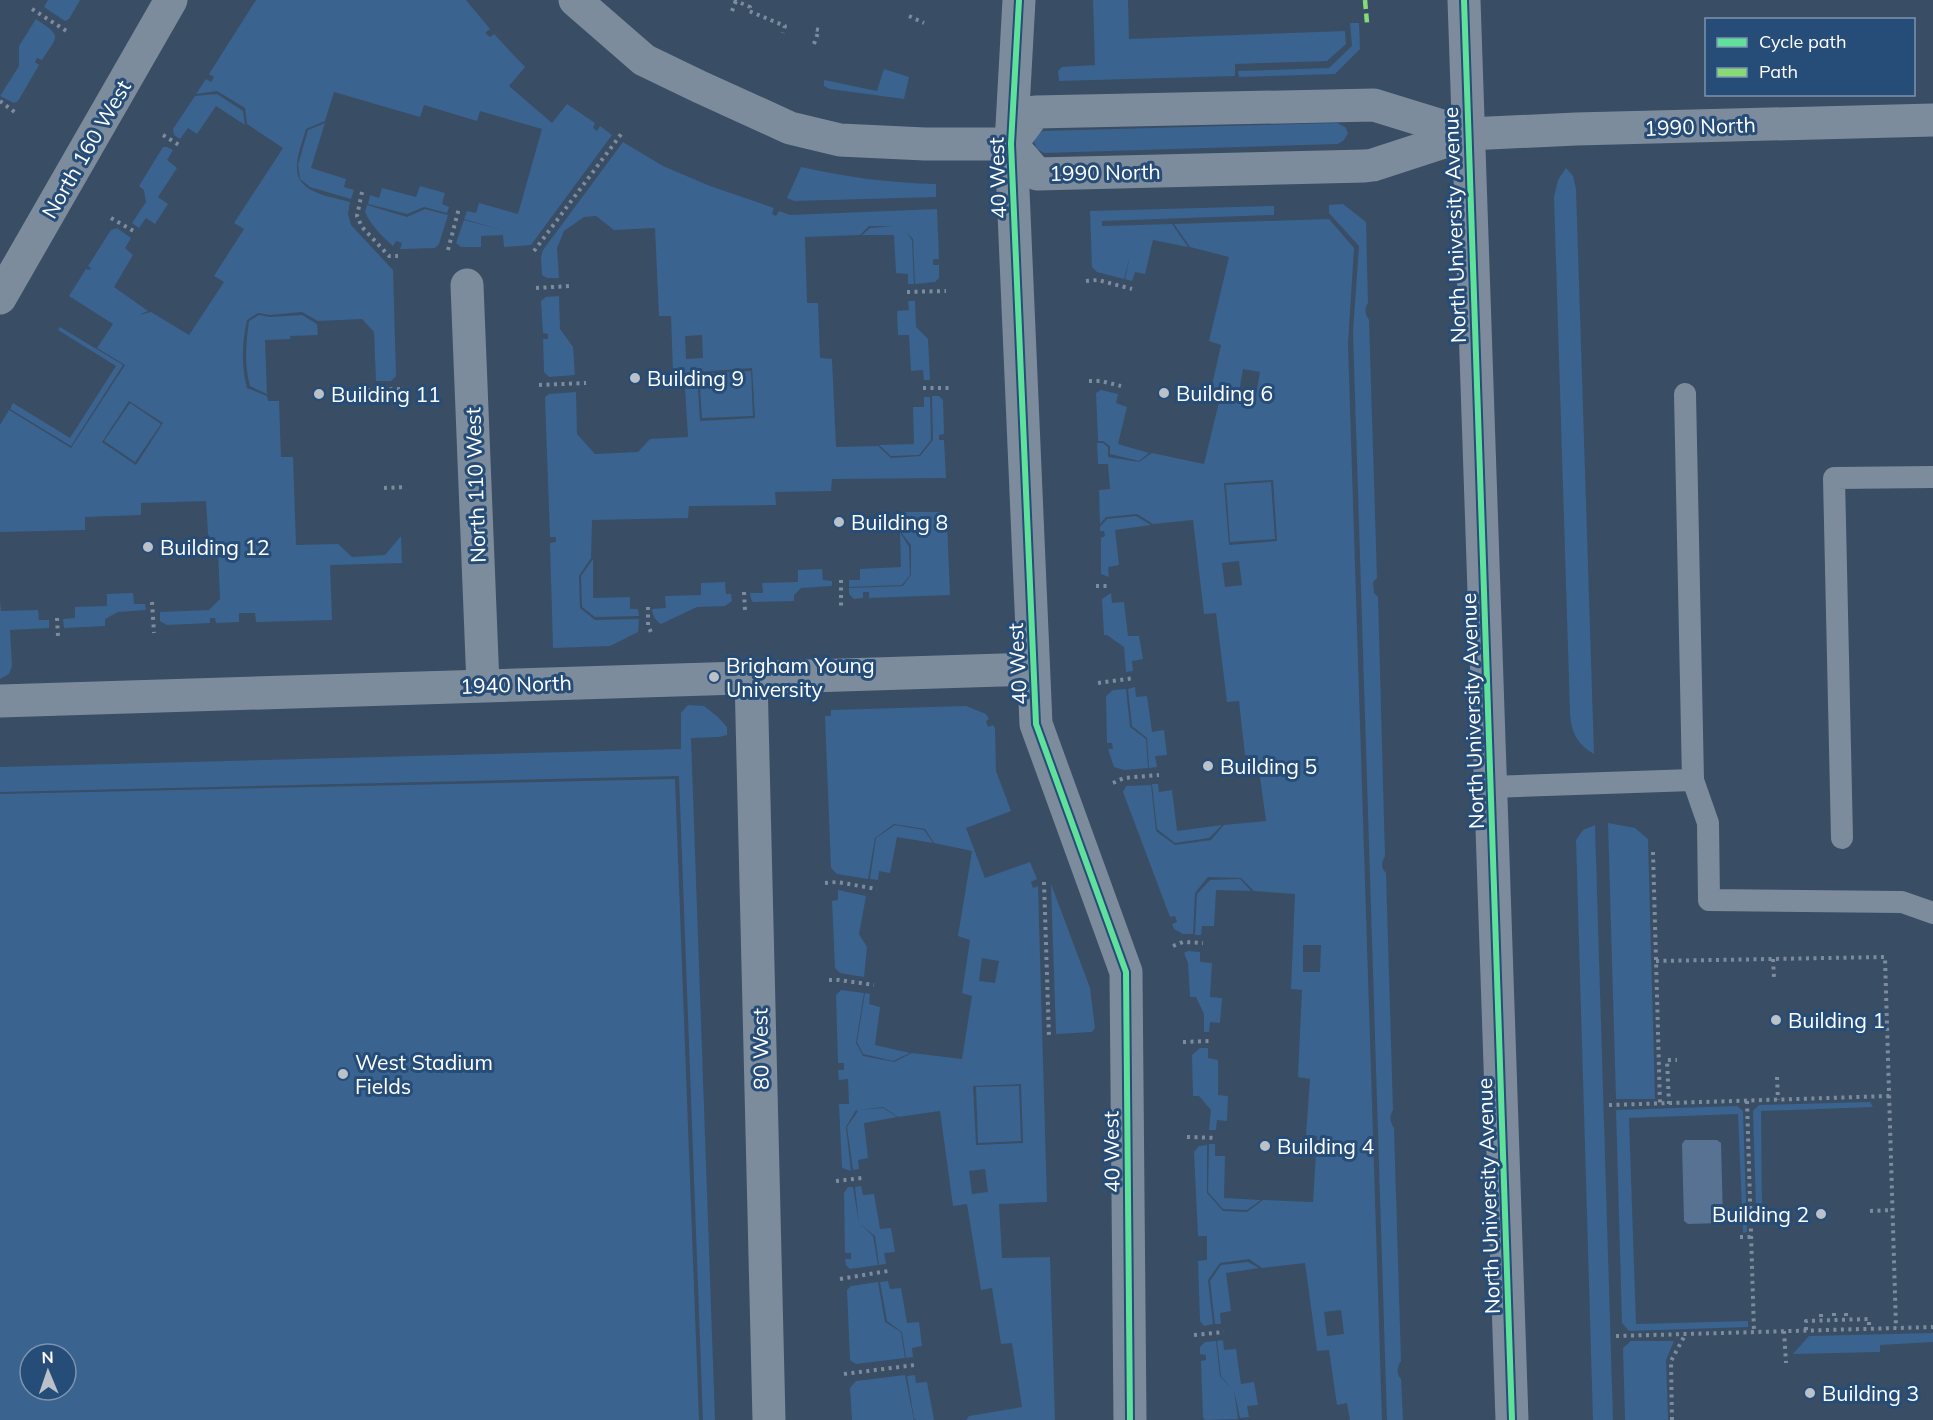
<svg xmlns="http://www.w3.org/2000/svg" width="1933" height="1420" font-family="Mulish,sans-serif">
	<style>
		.green { fill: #3a638f; fill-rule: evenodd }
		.water { fill: #577292 }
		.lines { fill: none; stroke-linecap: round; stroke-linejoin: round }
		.path { stroke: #7d8c9c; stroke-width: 4; stroke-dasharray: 3 4.5; stroke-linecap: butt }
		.service { stroke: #7d8c9c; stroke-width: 22 }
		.minor { stroke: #7d8c9c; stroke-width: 33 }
		.trunk { stroke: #7d8b9c; stroke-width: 33 }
		.quiet { stroke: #86db77; stroke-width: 4.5; stroke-dasharray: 9 4.5; stroke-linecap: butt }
		.cycleway-casing { stroke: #264c78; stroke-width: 10 }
		.cycleway { stroke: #60e19b; stroke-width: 6 }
		.poi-dot { fill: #bac1c9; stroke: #264c78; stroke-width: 2 }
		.labels { text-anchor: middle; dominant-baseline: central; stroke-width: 6; stroke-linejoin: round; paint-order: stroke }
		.street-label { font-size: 21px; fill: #fff; stroke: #264c78 }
		.poi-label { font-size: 21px; fill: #fff; stroke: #264c78; text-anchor: start }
	</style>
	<rect width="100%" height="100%" fill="#394d65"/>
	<g class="green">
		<polygon points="48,0 80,0 69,19 65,21 44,7"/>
		<path d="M 256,0 L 466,0 L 490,29 L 485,33 L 490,37 L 494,34 L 525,67 L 509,86 L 552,123 L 567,104 L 595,123 L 593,128 L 597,131 L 600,126 L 612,135 L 531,245 L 504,247 L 503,235 L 481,236 L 481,247 L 461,247 L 456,243 L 464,220 L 498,229 L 464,219 L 467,211 L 476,213 L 479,203 L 518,214 L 542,129 L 480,111 L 477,121 L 424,105 L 420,117 L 334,92 L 325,121 L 306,129 C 303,141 297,154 297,166 C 295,193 330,196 350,202 L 348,214 L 351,225 L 393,270 L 396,376 L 391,381 L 376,381 L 374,332 L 362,319 L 318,321 L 302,312 L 270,315 L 258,313 L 247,320 C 242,343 241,365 247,388 L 267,396 L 268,401 L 279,401 L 281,457 L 293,457 L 296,545 L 338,544 L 352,557 L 385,555 L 401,536 L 402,563 L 330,565 L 332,620 L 256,622 L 255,613 L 239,613 L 239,622 L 216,623 L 215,618 L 210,618 L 210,623 L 167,625 L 160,621 L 160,612 L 209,610 L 220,599 L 218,550 L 208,534 L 206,501 L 141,503 L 141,515 L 85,517 L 85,530 L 0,532 L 0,425 L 9,410 L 71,448 L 125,365 L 97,348 L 113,324 L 69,296 L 86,269 L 90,270 L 91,268 L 88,266 L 111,230 L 117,228 L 131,238 L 125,248 L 133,255 L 114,287 L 148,311 L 139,315 L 151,312 L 189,335 L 224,282 L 214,276 L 244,229 L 234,223 L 283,148 L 247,124 L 245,108 L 217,91 L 196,94 L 206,79 L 211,82 L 214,77 L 209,74 ZM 129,401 L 163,423 L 136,465 L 102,442 Z"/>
		<polygon points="1093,0 1128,0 1129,39 1345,31 1346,44 1327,61 1235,64 1235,76 1059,81 1058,71 1062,67 1095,65"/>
		<path d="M 36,19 C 63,37 58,35 42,60 L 37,58 L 35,62 L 39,65 L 18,101 L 14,103 L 0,96 L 19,66 L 19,46 Z"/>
		<polygon points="1350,23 1359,23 1360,49 1335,74 1239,77 1238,71 1329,68 1352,46"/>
		<polygon points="884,69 909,77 904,99 830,89 824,86 824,80 877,91"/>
		<polygon points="217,94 243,111 245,125 216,106 197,134 188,128 180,139 174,135 173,129 195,96"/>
		<polygon points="325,123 311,168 346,179 344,187 354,190 351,199 310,187 300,179 298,165 308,130"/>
		<polygon points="1337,123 1345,127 1348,133 1344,140 1338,144 1044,153 1037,149 1034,142 1036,135 1043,131"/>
		<path d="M 623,142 L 663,166 L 710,186 L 774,208 L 772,214 L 776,216 L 779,211 L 790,215 L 937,209 L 939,259 L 933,259 L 933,265 L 939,265 L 939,278 L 935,282 L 915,284 L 913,239 L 906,232 L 912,240 L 914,284 L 908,284 L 908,274 L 896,273 L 894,235 L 862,235 L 870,228 L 893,226 L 869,226 L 860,235 L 805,237 L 807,303 L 818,303 L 820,358 L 832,359 L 836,447 L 878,446 L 891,458 L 920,456 L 933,440 L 932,396 L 939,396 L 943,400 L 944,434 L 939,435 L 939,440 L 944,440 L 946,478 L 832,479 L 831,491 L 775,492 L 776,505 L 689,506 L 688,518 L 592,520 L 591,558 L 579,576 L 580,608 L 595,620 L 639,619 L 638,632 L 610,646 L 553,648 L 550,543 L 556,542 L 556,537 L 550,537 L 545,397 L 549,394 L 576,392 L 577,434 L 595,454 L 638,452 L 650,439 L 688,437 L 684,372 L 673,372 L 671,316 L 659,316 L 655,228 L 614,230 L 596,216 L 584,217 L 564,231 L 557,248 L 559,278 L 547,278 L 542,275 L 541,257 L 543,250 ZM 702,335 L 703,358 L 686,359 L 685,336 ZM 752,368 L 755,418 L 700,421 L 697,372 Z"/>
		<polygon points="163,147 167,147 173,150 167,160 177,168 158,197 168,204 155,224 146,218 139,228 132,223 146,202 144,190 139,186"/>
		<path d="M 801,167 C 846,177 889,183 936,184 L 936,197 L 794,201 L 787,198 Z"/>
		<path d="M 1566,168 L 1573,176 L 1576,189 L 1594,754 C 1577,744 1571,732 1570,713 L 1554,197 L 1558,180 Z"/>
		<polygon points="420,186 445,193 442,204 449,207 447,213 424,207 407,214 368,204 370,195 379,198 382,188 416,197"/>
		<path d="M 1343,204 L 1366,222 L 1368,303 C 1364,309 1365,314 1369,320 L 1377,578 L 1373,582 L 1374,593 L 1378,597 L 1385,856 C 1381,863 1381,868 1386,873 L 1393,1110 C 1389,1117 1390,1122 1394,1128 L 1401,1361 C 1397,1367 1396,1373 1401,1379 L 1403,1420 L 1387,1420 L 1353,332 L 1359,246 L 1329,213 L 1329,205 Z"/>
		<path d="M 367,205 L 407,217 L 425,209 L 448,215 L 439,244 L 435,248 L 403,249 L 400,249 L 402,243 L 396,241 L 393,246 C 383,237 371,226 365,212 Z"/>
		<polygon points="1274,206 1274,215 1102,221 1102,226 1172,224 1188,247 1153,240 1145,274 1135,272 1132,281 1125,279 1130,256 1124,279 1097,272 1092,267 1090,211"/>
		<path d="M 1329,219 L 1354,248 L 1348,344 L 1382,1420 L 1350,1420 L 1347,1403 L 1337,1405 L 1329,1350 L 1317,1351 L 1305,1263 L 1262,1268 L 1249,1259 L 1220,1263 L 1208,1280 L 1213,1324 L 1204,1326 L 1200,1321 L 1198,1261 L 1207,1260 L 1207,1236 L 1198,1236 L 1194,1152 L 1199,1146 L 1207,1145 L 1207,1193 L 1223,1211 L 1247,1212 L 1263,1200 L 1313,1202 L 1317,1136 L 1306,1135 L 1310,1079 L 1298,1077 L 1302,990 L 1291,989 L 1295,894 L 1254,891 L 1241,878 L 1208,877 L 1195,893 L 1193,934 L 1183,934 L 1174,929 L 1172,924 L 1177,922 L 1175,916 L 1170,917 L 1123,792 L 1126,786 L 1151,785 L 1156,831 L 1175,845 L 1211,840 L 1224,825 L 1266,821 L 1257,755 L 1245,755 L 1239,701 L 1227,702 L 1216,613 L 1204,614 L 1193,520 L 1153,524 L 1137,514 L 1106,517 L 1100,524 L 1099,490 L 1110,489 L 1108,464 L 1098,464 L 1097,443 L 1103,443 L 1108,447 L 1108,457 L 1139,462 L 1152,453 L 1204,464 L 1219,402 L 1209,399 L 1221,345 L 1209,341 L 1229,257 L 1190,247 L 1174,224 ZM 1243,369 L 1260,372 L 1256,395 L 1239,392 ZM 1273,480 L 1277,541 L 1229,545 L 1224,483 ZM 1239,561 L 1242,585 L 1225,587 L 1222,563 ZM 1303,945 L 1321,945 L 1320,972 L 1303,972 ZM 1341,1310 L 1344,1334 L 1327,1336 L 1324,1312 Z"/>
		<polygon points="559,296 560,329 573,347 575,375 549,377 544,372 543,339 548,339 548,334 543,333 541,301 546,297"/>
		<polygon points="908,301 915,301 916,327 928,339 930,380 924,380 923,370 911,371 909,335 898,335 897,311 909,310"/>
		<path d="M 259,315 L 270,317 L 302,315 L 317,324 L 318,335 L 290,336 L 290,339 L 265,340 L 267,394 L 250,386 C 244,364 246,343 249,321 Z"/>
		<polygon points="60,327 123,365 71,446 10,409 13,403 70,438 116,366 58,330"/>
		<polygon points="751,371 753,416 702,418 699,374"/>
		<polygon points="1101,390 1118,394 1116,403 1127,407 1118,444 1149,453 1139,461 1110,454 1110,446 1103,441 1098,441 1096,393"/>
		<polygon points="924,397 930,397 931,440 919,455 891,456 879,445 914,444 913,407 924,407"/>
		<polygon points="130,403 161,424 135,462 104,441"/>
		<polygon points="1271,482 1275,539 1230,542 1226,485"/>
		<polygon points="900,512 940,512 941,521 947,522 950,595 869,598 869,592 863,592 863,598 854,599 849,594 849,588 903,586 911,575 911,545 900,531"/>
		<polygon points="1136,516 1151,525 1115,530 1119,565 1108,567 1109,577 1101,574 1101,538 1105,536 1104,531 1100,531 1100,527 1107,519"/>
		<polygon points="900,532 909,547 910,575 902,585 849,587 849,580 860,580 860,569 901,567"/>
		<polygon points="593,559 593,598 630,597 630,609 638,609 639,616 595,617 582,607 581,576"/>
		<polygon points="822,569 823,580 832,581 832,586 801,588 794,595 794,601 753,602 751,599 750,593 763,593 762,583 798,582 798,570"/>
		<path d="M 725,582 L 726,594 L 731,594 L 732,601 L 725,606 L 697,607 L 661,624 C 655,620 653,616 652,609 L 666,608 L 665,596 L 701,595 L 701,583 Z"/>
		<polygon points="133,593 134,604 145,604 146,610 118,612 105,619 105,626 64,628 63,619 75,618 75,607 107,606 107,594"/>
		<polygon points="1111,593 1112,603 1124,602 1128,636 1139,636 1143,659 1132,661 1133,671 1126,672 1124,647 1107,635 1104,635 1102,599"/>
		<polygon points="0,600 1,611 38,610 39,620 49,620 49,628 10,630 12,666 9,674 0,679"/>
		<polygon points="1135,687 1136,697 1147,696 1152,732 1164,730 1167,755 1155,756 1157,767 1149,768 1147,738 1132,726 1128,689"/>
		<polygon points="1126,689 1130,727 1146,739 1148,768 1124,770 1114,767 1108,749 1113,749 1112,743 1107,743 1106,696 1113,690"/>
		<polygon points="688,705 704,706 718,717 727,727 727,735 719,737 691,738 715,1420 703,1420 679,776 0,792 0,767 681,749 681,713"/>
		<path d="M 966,706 L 986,714 L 989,719 L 986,721 L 988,727 L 993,725 L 995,728 L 996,771 L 1011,811 L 966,828 L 985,878 L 1030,862 L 1037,879 L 1031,882 L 1033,888 L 1038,886 L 1047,1202 L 999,1204 L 1002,1258 L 1050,1257 L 1055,1420 L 966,1420 L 969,1416 L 1022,1407 L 1012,1343 L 1001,1344 L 992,1288 L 981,1290 L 967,1204 L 953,1206 L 940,1111 L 898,1117 L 883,1107 L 859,1110 L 883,1108 L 897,1117 L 864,1123 L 868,1158 L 858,1160 L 859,1169 L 853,1170 L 847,1127 L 858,1111 L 856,1110 L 846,1127 L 851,1171 L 842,1168 L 839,1104 L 849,1104 L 848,1079 L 839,1080 L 838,1070 L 844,1070 L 844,1063 L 838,1063 L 836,995 L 841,990 L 864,993 L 856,1043 L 863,1056 L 894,1062 L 912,1053 L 962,1059 L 972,996 L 962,993 L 970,940 L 958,936 L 972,851 L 934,843 L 925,829 L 894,824 L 875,838 L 868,879 L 837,874 L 831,868 L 825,716 L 831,716 L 831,710 ZM 982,958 L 999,961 L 995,983 L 979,981 ZM 1021,1084 L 1023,1143 L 976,1145 L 973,1086 ZM 985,1169 L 988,1192 L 972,1194 L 969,1171 Z"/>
		<path d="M 675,779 L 699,1420 L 0,1420 L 0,794 ZM 30,1354 L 66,1354 L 66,1390 L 30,1390 Z"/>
		<polygon points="1158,784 1159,792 1172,790 1177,831 1222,825 1209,838 1175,843 1157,829 1152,784"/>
		<polygon points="1608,823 1635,828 1648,839 1655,1099 1616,1099"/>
		<polygon points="895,825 924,830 933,843 897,837 890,873 879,871 878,880 870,879 876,838"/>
		<polygon points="1595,825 1613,1420 1593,1420 1576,840 1583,830"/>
		<polygon points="1240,879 1251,891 1216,890 1214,926 1202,926 1201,935 1195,935 1197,894 1210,880"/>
		<polygon points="1051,884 1090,988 1095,1028 1092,1032 1056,1034"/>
		<polygon points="838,890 866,896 859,934 867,947 864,977 840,973 835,968 832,901 838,900"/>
		<polygon points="1188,951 1200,952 1200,962 1212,963 1210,997 1222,998 1220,1023 1210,1022 1209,1032 1204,1032 1204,1014 1196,997 1190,997 1188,963 1184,953"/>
		<polygon points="865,993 870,994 869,1004 880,1007 875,1045 910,1053 893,1061 863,1054 857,1042"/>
		<polygon points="1200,1048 1208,1048 1208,1058 1218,1060 1218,1095 1228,1096 1227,1121 1217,1120 1216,1130 1209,1130 1211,1110 1199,1096 1193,1096 1192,1055"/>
		<polygon points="1019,1086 1021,1141 978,1143 976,1087"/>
		<polygon points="1870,1102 1873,1107 1761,1111 1762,1208 1756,1208 1753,1111 1759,1105"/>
		<polygon points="1737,1106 1743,1111 1747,1232 1743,1233 1738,1114 1629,1118 1636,1324 1748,1321 1748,1327 1629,1331 1622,1323 1616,1110"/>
		<polygon points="1209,1144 1215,1144 1215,1156 1225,1156 1224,1198 1261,1200 1247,1210 1223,1209 1208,1192"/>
		<polygon points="861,1186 863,1195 874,1194 880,1229 891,1228 895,1252 884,1253 886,1264 879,1265 875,1236 860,1224 873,1236 878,1265 850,1269 846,1265 845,1259 851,1259 851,1253 845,1253 844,1193 848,1187 853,1187 859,1223 855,1187"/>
		<polygon points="1248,1262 1259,1268 1226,1273 1231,1311 1220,1313 1221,1324 1215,1324 1210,1281 1221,1265"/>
		<polygon points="888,1281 890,1289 901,1288 907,1323 919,1322 922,1346 912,1348 913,1357 906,1358 902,1332 887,1321 880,1282"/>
		<polygon points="878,1282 885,1322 901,1332 905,1358 856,1364 850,1360 847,1290 851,1286"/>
		<polygon points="1933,1333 1933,1342 1880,1345 1880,1352 1793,1354 1809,1336"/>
		<polygon points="1223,1340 1224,1350 1236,1349 1241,1384 1254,1382 1258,1405 1247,1406 1249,1417 1240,1418 1234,1390 1238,1419 1205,1420 1203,1418 1201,1361 1206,1360 1206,1355 1200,1354 1200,1347 1205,1342 1216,1341 1220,1376 1232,1389 1221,1376 1217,1341"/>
		<polygon points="1631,1341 1674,1341 1666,1360 1668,1420 1625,1420 1623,1348"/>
		<polygon points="905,1375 914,1420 852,1420 850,1388 856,1381"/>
		<polygon points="915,1375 916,1383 927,1382 934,1420 916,1420 914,1418 907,1376"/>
	</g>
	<polygon class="water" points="1685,1140 1717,1140 1721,1143 1723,1220 1720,1223 1688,1224 1684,1221 1682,1144"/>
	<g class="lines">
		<g class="path">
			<polyline points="734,0 750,7 749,11 785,26 783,33"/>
			<polyline points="32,9 68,32"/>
			<polyline points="732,11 736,1"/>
			<polyline points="909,16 924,23"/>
			<polyline points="814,44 819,30 815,29"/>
			<polyline points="0,101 16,113"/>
			<polyline points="163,135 179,145"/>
			<polyline points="362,192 357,216 362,227 389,256 398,256"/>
			<polyline points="111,218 137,233"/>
			<polyline points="448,250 459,208"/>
			<polyline points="534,251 622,133"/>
			<polyline points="1086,281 1098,280 1132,289"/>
			<polyline points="536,288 570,286"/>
			<polyline points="907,292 946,291"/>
			<polyline points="1089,381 1101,381 1121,386"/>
			<polyline points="539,385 586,383"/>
			<polyline points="923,388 950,388"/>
			<polyline points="367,390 402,389"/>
			<polyline points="384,488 405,487"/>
			<polyline points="841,580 841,606"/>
			<polyline points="1096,586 1111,586"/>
			<polyline points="744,592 745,610"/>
			<polyline points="152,602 154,633"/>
			<polyline points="648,607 648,626 652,634"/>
			<polyline points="57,618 58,636"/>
			<polyline points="1098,683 1135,678"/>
			<polyline points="1113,783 1124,778 1159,775"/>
			<polyline points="1653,852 1660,1104"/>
			<polyline points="1044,882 1049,1038"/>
			<polyline points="825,883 837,882 877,889"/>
			<polyline points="1173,946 1183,942 1203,943"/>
			<polyline points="1773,959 1774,978"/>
			<polyline points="1656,961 1885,957 1896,1328"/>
			<polyline points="829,980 839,980 874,985"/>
			<polyline points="1183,1042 1209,1041"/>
			<polyline points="1777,1077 1778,1100"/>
			<polyline points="1747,1101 1754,1332"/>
			<polyline points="1669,1104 1667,1060 1677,1060"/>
			<polyline points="1609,1105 1890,1096"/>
			<polyline points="1187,1137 1217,1138"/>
			<polyline points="836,1181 862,1178"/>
			<polyline points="1870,1211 1892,1210"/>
			<polyline points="1751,1217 1771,1216"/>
			<polyline points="1740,1237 1751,1237"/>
			<polyline points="840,1279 888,1271"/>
			<polyline points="1834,1313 1834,1320"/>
			<polyline points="1846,1313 1846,1320"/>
			<polyline points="1821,1314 1821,1321"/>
			<polyline points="1806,1330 1806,1321 1869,1319 1869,1328"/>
			<polyline points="1784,1331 1786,1363"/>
			<polyline points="1194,1335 1224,1332"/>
			<polyline points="1616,1336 1933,1327"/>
			<polyline points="844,1374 915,1365"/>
			<polyline points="1672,1420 1671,1361 1685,1335"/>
		</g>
		<g class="service">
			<polyline points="1685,394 1693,780 1708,823 1709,900 1902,902 1933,913"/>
			<polyline points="1491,787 1693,780"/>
			<polyline points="1842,838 1834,478 1933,477"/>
		</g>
		<g class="minor">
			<polyline points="575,0 644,60 700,87 790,128 840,140 925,144 1011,144"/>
			<polyline points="1019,0 1011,144 1036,724 1126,972 1130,1420"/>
			<polyline points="1011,144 1037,174 1365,166 1373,165 1468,134 1576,129 1933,120"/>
			<polyline points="1011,144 1035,112 1374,105 1468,134"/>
			<polyline points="467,285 483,685"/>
			<polyline points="0,298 171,0"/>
			<polyline points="751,677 769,1420"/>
			<polyline points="0,701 1033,669"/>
		</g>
		<polyline class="trunk" points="1464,0 1512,1420"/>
		<polyline class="quiet" points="1365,0 1367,23"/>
		<defs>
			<g id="cycleway">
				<polyline points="1019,0 1011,144 1036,724 1126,972 1130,1420"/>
				<polyline points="1464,0 1512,1420"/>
			</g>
		</defs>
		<use href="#cycleway" class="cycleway-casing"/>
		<use href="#cycleway" class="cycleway"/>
	</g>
	<g class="poi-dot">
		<circle cx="635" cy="378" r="6"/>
		<circle cx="1164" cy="393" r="6"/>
		<circle cx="319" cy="394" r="6"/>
		<circle cx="839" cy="522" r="6"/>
		<circle cx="148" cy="547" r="6"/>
		<circle cx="714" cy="677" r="6"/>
		<circle cx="1208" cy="766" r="6"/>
		<circle cx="1776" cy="1020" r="6"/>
		<circle cx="343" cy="1074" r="6"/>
		<circle cx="1265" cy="1146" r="6"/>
		<circle cx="1821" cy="1214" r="6"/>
		<circle cx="1810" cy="1393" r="6"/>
	</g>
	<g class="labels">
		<g class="street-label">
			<text transform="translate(1700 126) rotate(-2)">1990 North</text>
			<text transform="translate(86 149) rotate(-60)">North 160 West</text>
			<text transform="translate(1105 172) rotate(-1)">1990 North</text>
			<text transform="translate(997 178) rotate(-92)">40 West</text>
			<text transform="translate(1454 225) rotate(-92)">North University Avenue</text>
			<text transform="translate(475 485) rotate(-92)">North 110 West</text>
			<text transform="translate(1017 664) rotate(-93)">40 West</text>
			<text transform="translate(516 684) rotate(-2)">1940 North</text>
			<text transform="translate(1472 711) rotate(-92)">North University Avenue</text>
			<text transform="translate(760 1049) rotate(-91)">80 West</text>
			<text transform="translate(1111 1152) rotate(-91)">40 West</text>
			<text transform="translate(1488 1196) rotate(-92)">North University Avenue</text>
		</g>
		<g class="poi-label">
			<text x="647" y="378">Building 9</text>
			<text x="1176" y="393">Building 6</text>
			<text x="331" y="394">Building 11</text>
			<text x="851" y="522">Building 8</text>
			<text x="160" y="547">Building 12</text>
			<text x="726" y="665">Brigham Young<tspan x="726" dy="24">University</tspan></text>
			<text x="1220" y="766">Building 5</text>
			<text x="1788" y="1020">Building 1</text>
			<text x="355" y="1062">West Stadium<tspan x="355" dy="24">Fields</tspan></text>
			<text x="1277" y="1146">Building 4</text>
			<text x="1809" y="1214" text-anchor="end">Building 2</text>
			<text x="1822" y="1393">Building 3</text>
		</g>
	</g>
	<rect x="1705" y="18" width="210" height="78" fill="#264c78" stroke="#7d94ae" stroke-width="1.5"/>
	<rect x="1717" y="38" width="30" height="9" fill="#60e19b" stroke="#7d94ae" stroke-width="1.5"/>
	<text x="1759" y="48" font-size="18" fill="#ffffff">Cycle path</text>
	<rect x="1717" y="68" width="30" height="9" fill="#86db77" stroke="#7d94ae" stroke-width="1.5"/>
	<text x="1759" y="78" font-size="18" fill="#ffffff">Path</text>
	<g transform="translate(48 1372) rotate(358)"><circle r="28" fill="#264c78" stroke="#7d94ae" stroke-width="1.5"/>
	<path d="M0-4.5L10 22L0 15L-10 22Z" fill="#bac1c9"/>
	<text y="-9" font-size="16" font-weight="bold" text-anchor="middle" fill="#ffffff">N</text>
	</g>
</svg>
